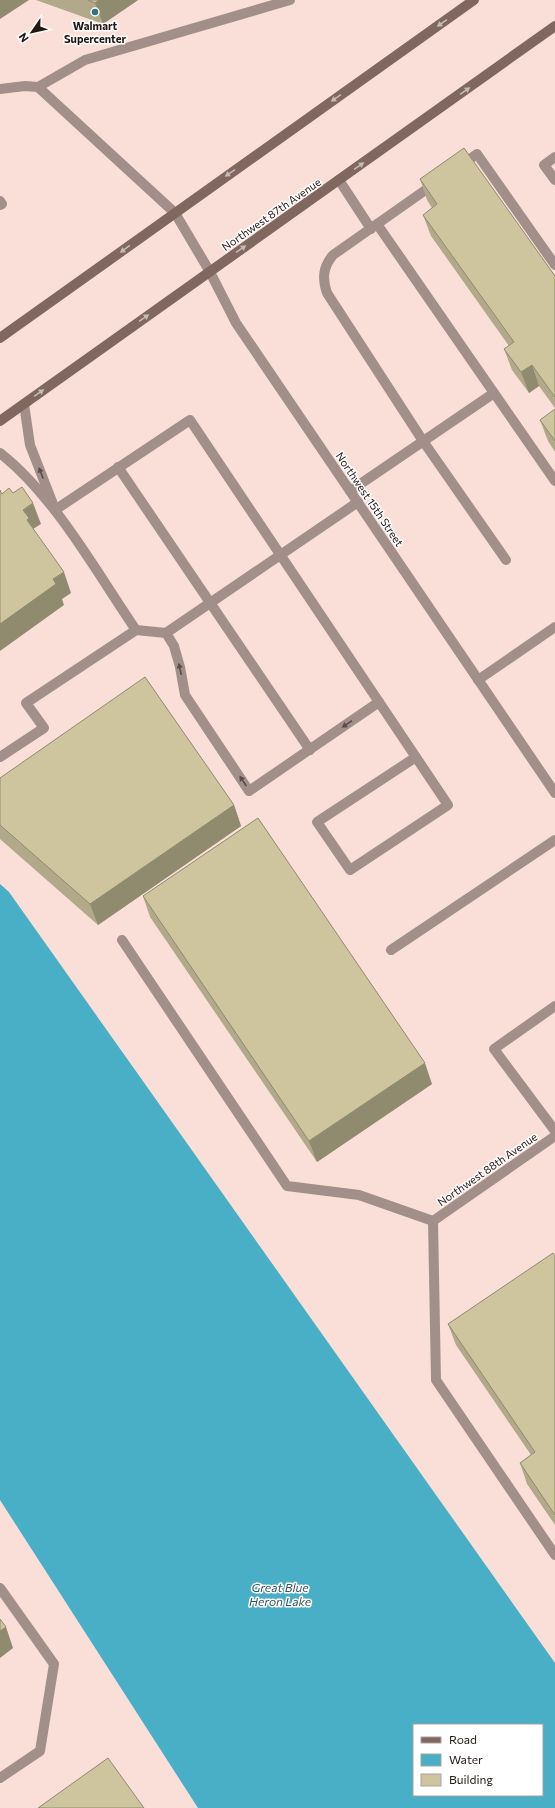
<svg xmlns="http://www.w3.org/2000/svg" width="555" height="1808" font-family="Commissioner,sans-serif">
	<style>
		.water { fill: #49afc7; fill-rule: evenodd }
		.lines { fill: none; stroke-linecap: round; stroke-linejoin: round }
		.service { stroke: #a28f8a; stroke-width: 10 }
		.minor { stroke: #a28f8a; stroke-width: 10 }
		.secondary { stroke: #80675f; stroke-width: 10 }
		.wall { fill: #b1a989 }
		.shaded-wall { fill: #908a6f }
		.building { fill: #cec59f; stroke: #908a6f }
		.oneway { fill: #c6bbb7 }
		.oneway2 { fill: #5d4c48 }
		.poi-dot { fill: #307484; stroke: #fff; stroke-width: 1.5 }
		.labels { text-anchor: middle; dominant-baseline: central; stroke-width: 3; stroke-linejoin: round; paint-order: stroke }
		.poi-label { font-size: 11px; font-weight: bold; fill: #241612; stroke: #fff }
		.street-label { font-size: 11px; fill: #241612; stroke: #fff }
		.water-label { font-size: 12px; font-style: italic; fill: #34535b; stroke: #fff }
	</style>
	<rect width="100%" height="100%" fill="#f9dfd7"/>
	<path class="water" d="M 0,884 L 9,892 L 555,1663 L 555,1808 L 198,1808 L 0,1500 ZM 414,1725 L 542,1725 L 542,1795 L 414,1795 Z"/>
	<g class="lines">
		<g class="service">
			<polyline points="38,87 85,60 290,0"/>
			<polyline points="0,89 25,86 38,87 175,213"/>
			<polyline points="555,157 544,165 555,180"/>
			<polyline points="460,166 477,154 555,265"/>
			<polyline points="339,180 371,229"/>
			<path d="M 434,184 L 333,255 C 323,267 322,278 327,293 L 423,441 L 506,560"/>
			<polyline points="0,201 2,204 0,205"/>
			<polyline points="377,224 494,393"/>
			<polyline points="24,404 30,445 53,504"/>
			<path d="M 0,453 C 54,495 97,573 136,630 L 26,703 L 44,728 L 0,757"/>
			<polyline points="118,467 310,750"/>
			<polyline points="350,491 494,393 555,481"/>
			<polyline points="55,510 190,420 448,805 350,870 317,822 416,757"/>
			<polyline points="136,630 166,633 358,502"/>
			<polyline points="166,633 174,646 180,667 185,695 249,791 379,702"/>
			<polyline points="478,680 555,627"/>
			<polyline points="122,940 287,1186 359,1195 433,1221 436,1380 555,1555"/>
			<polyline points="391,950 555,840"/>
			<polyline points="555,1006 494,1049 555,1131"/>
			<polyline points="0,1588 54,1664 40,1751 0,1778"/>
		</g>
		<g class="minor">
			<polyline points="175,213 210,272 236,323 555,793"/>
			<polyline points="433,1221 555,1136"/>
		</g>
		<g class="secondary">
			<polyline points="0,338 474,0"/>
			<polyline points="0,421 555,26"/>
		</g>
	</g>
	<g class="wall">
		<polygon points="36,0 138,0 103,24"/>
		<polygon points="420,179 555,276 555,408 539,386 529,393 512,370 504,349 509,346 431,236 423,215 432,208 427,200"/>
		<polygon points="555,409 555,452 548,441 540,420"/>
		<polygon points="0,778 234,805 241,826 98,925 0,839"/>
		<polygon points="143,896 432,1084 317,1162 150,917"/>
		<polygon points="555,1256 555,1525 527,1484 520,1463 531,1455 456,1345 448,1324"/>
	</g>
	<g class="shaded-wall">
		<polygon points="0,0 29,0 0,19"/>
		<polygon points="99,0 138,0 103,24 95,3"/>
		<polygon points="532,365 539,386 529,393 521,372"/>
		<polygon points="33,503 41,524 33,529 35,541 23,510"/>
		<polygon points="64,572 71,593 62,599 64,605 0,651 0,624 53,579"/>
		<polygon points="234,805 241,826 98,925 90,904"/>
		<polygon points="425,1063 432,1084 317,1162 309,1141"/>
		<polygon points="6,1627 13,1648 0,1658 0,1631"/>
	</g>
	<g class="building">
		<polygon points="88,0 99,0 95,3"/>
		<polygon points="464,148 555,276 555,397 532,365 521,372 504,349 514,342 423,215 437,204 420,179"/>
		<polygon points="555,409 555,441 540,420"/>
		<polygon points="22,487 33,503 23,510 29,518 27,520 64,572 53,579 56,584 0,624 0,490 2,494 9,488 13,493"/>
		<polygon points="145,677 234,805 90,904 0,825 0,778"/>
		<polygon points="258,818 425,1063 309,1141 143,896"/>
		<polygon points="553,1253 555,1256 555,1515 520,1463 535,1452 448,1324"/>
		<polygon points="0,1619 6,1627 0,1631"/>
		<polygon points="108,1758 144,1808 38,1808"/>
	</g>
	<defs><path id="oneway-solid" d="M-6-.8H1V-3.2L6.5 0L1 3.2V.8H-6Z"/></defs>
	<g class="oneway">
		<use href="#oneway-solid" transform="translate(442 23) rotate(145)"/>
		<use href="#oneway-solid" transform="translate(465 91) rotate(-35)"/>
		<use href="#oneway-solid" transform="translate(336 98) rotate(145)"/>
		<use href="#oneway-solid" transform="translate(359 166) rotate(-35)"/>
		<use href="#oneway-solid" transform="translate(230 173) rotate(145)"/>
		<use href="#oneway-solid" transform="translate(125 249) rotate(144)"/>
		<use href="#oneway-solid" transform="translate(241 249) rotate(-35)"/>
		<use href="#oneway-solid" transform="translate(144 318) rotate(-35)"/>
		<use href="#oneway-solid" transform="translate(39 393) rotate(-35)"/>
	</g>
	<g class="oneway2">
		<use href="#oneway-solid" transform="translate(41 473) rotate(-111)"/>
		<use href="#oneway-solid" transform="translate(180 669) rotate(-102)"/>
		<use href="#oneway-solid" transform="translate(347 724) rotate(146)"/>
		<use href="#oneway-solid" transform="translate(243 781) rotate(-124)"/>
	</g>
	<circle class="poi-dot" cx="95" cy="12" r="4"/>
	<g class="labels">
		<g class="poi-label">
			<text x="95" y="25">Walmart<tspan x="95" dy="13">Supercenter</tspan></text>
		</g>
		<g class="street-label">
			<text transform="translate(271 214) rotate(-35)">Northwest 87th Avenue</text>
			<text transform="translate(370 499) rotate(56)">Northwest 15th Street</text>
			<text transform="translate(487 1169) rotate(-35)">Northwest 88th Avenue</text>
		</g>
		<g class="water-label">
			<text x="280" y="1587">Great Blue<tspan x="280" dy="14">Heron Lake</tspan></text>
		</g>
	</g>
	<rect x="413" y="1724" width="130" height="72" fill="#ffffff" stroke="#a7a2a0"/>
	<rect x="421" y="1737" width="20" height="6" fill="#80675f" stroke="#a7a2a0"/>
	<text x="449" y="1744" font-size="12" fill="#241612">Road</text>
	<rect x="421" y="1754" width="20" height="12" fill="#49afc7" stroke="#a7a2a0"/>
	<text x="449" y="1764" font-size="12" fill="#241612">Water</text>
	<rect x="421" y="1774" width="20" height="12" fill="#cec59f" stroke="#a7a2a0"/>
	<text x="449" y="1784" font-size="12" fill="#241612">Building</text>
	<g transform="translate(32 32) rotate(236)" stroke="#ffffff" stroke-width="3" paint-order="stroke">
	<path d="M0-3L7 15L0 10L-7 15Z" fill="#241612"/>
	<text y="-6" font-size="11" font-weight="bold" text-anchor="middle" fill="#241612">N</text>
	</g>
</svg>
